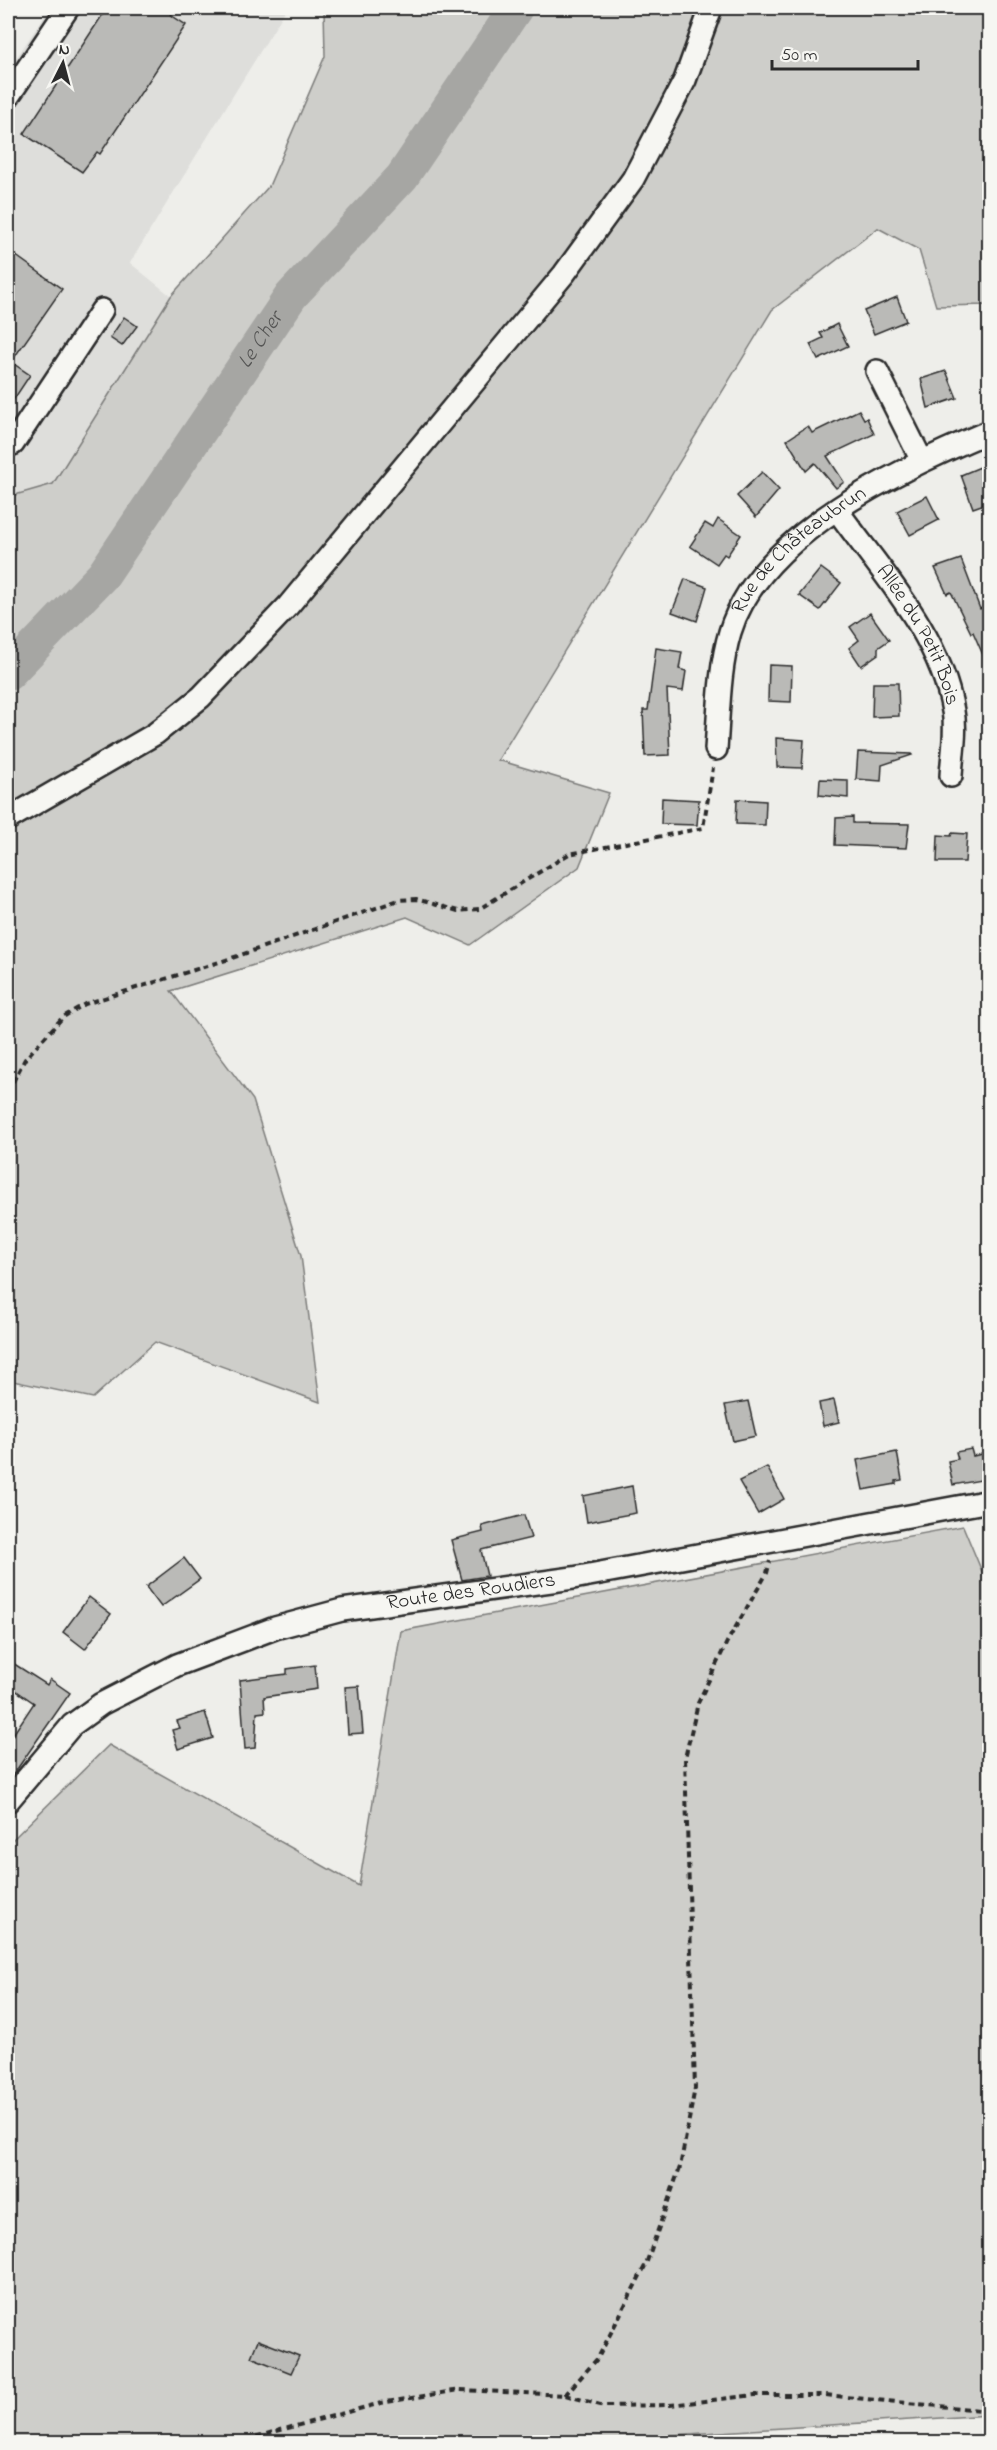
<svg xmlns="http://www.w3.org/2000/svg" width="997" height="2450" font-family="'Indie Flower',sans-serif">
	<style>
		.built { fill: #dededb }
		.green { fill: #cececa; stroke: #7c7c7a; stroke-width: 1.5 }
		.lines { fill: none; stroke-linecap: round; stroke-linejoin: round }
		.river { stroke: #a6a6a3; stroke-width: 34 }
		.building { fill: #babab7; stroke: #2b2b2b; stroke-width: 1.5 }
		.minor-casing { stroke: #2b2b2b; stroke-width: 26 }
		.path { stroke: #2b2b2b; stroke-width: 4; stroke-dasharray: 6 4.5; stroke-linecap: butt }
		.minor { stroke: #f6f6f2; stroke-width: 21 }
		.labels { text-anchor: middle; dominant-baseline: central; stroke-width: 4.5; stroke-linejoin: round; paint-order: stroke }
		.street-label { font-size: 21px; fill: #2b2b2b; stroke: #f6f6f2 }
		.water-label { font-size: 22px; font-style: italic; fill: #565655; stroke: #f6f6f2 }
	</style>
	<rect width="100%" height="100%" fill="#eeeeea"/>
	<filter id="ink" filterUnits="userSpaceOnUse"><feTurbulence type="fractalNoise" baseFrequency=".0167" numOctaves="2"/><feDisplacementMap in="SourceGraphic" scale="12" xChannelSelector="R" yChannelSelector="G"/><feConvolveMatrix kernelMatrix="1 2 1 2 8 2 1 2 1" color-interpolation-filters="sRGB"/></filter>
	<g filter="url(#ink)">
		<polygon class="built" points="50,8 287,8 130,263 171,296 53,484 8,497 8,70"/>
		<g class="green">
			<polygon points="324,8 989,8 989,305 936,306 919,250 878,228 772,310 498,760 609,793 579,867 470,945 407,917 171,991 253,1100 301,1256 320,1402 155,1342 93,1398 8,1380 8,497 53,484 171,296 269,186 325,56"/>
			<polygon points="963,1526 990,1591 989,2415 626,2438 624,2442 8,2442 8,1844 109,1745 359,1886 401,1631"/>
		</g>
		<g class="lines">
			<path class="river" id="s1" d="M 8,674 L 103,575 L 291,296 L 402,177 L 516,8"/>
		</g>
		<g class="building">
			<polygon points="107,8 176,8 171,15 186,25 100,154 97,152 82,172 24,134"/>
			<polygon points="8,250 62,289 11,362 30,375 8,408"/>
			<polygon points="897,297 906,321 874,334 864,311"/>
			<polygon points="124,317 137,326 122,346 110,338"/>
			<polygon points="837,324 848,346 818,360 810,344 823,338 820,333"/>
			<polygon points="946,371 957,398 928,408 921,379"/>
			<polygon points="859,410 864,419 867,418 874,434 827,456 844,482 836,488 815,463 806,471 787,440 808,426 812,433"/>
			<polygon points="985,465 990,477 990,502 973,508 961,475"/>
			<polygon points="762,472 779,490 756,517 737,496"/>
			<polygon points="927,496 939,520 910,535 897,511"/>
			<polygon points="718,519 741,535 727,556 724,554 717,564 690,546 705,523 713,528"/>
			<polygon points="961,559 980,609 990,604 990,671 973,632 971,633 951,592 947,594 935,568"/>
			<polygon points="821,568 841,583 820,610 799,595"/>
			<polygon points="685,579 707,587 697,621 672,612"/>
			<polygon points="870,613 889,640 878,648 878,654 861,666 849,648 859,640 850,627"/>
			<polygon points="656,648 682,652 679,669 686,671 683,691 667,689 670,755 645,756 643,710 648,710"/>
			<polygon points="769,665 792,666 791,702 768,701"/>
			<polygon points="873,683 898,683 899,716 872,717"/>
			<polygon points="776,738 804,740 802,768 777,767"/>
			<polygon points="858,752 911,754 912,755 882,765 881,781 856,779"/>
			<polygon points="820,779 848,780 848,798 819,795"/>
			<polygon points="662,798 699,800 697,825 661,824"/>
			<polygon points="737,799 766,801 765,825 736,824"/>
			<polygon points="853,817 853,823 909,824 906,848 835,845 836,818"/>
			<polygon points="952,833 967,834 965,862 937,862 938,835 951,836"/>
			<polygon points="834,1400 839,1422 823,1426 819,1403"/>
			<polygon points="748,1401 756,1436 733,1441 725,1405"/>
			<polygon points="971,1449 973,1456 982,1454 987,1479 953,1485 948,1461 958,1459 956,1452"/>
			<polygon points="897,1452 902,1480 896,1481 896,1484 863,1490 857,1460"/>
			<polygon points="767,1467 784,1499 758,1514 739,1481"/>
			<polygon points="632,1486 636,1513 587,1522 583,1496"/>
			<polygon points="524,1515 531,1538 481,1550 487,1576 462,1580 451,1540 483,1532 482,1526"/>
			<polygon points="184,1558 200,1579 161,1607 146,1587"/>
			<polygon points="89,1597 111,1614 85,1649 63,1632"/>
			<polygon points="8,1660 47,1685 50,1679 70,1693 8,1782 8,1742 34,1703 8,1685"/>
			<polygon points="315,1665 317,1689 264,1697 265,1712 257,1713 255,1748 245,1749 240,1680 287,1674 287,1669"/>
			<polygon points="359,1686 363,1733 348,1734 345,1687"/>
			<polygon points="205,1712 213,1738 178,1749 172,1730 180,1728 177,1721"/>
			<polygon points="258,2340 299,2356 291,2373 251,2357"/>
		</g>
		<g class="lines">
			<defs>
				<g id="minor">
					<polyline points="8,97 68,8"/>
					<polyline points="877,371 922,461"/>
					<polyline points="8,440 13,444 102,310"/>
					<path id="s2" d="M 837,510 C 881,572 940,634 953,711 C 957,731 952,755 951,776"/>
					<path id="s3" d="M 716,749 C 719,711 719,669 730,632 C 760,533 902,468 990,431"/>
					<polyline points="8,819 155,734 201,697 288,606 564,274 633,179 685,80 711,8"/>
					<path id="s4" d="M 8,1801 L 72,1725 L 101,1704 L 177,1665 L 275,1628 L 342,1610 L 573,1578 L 990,1501"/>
				</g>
			</defs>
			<use href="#minor" class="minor-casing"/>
			<g class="path">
				<polyline points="8,1091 25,1059 63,1017 85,1004 226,960 399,900 416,899 458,911 479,909 569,854 703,828 713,768"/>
				<polyline points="565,2395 598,2358 646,2264 680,2167 695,2088 685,1758 698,1703 727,1642 767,1573 770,1561"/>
				<polyline points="236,2442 381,2403 460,2390 565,2395 604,2406 670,2405 755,2395 825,2395 990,2411"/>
			</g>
			<use href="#minor" class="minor"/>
		</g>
	</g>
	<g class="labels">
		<g class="street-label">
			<text stroke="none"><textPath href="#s3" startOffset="228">Rue de Châteaubrun</textPath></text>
			<text stroke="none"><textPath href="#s2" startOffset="150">Allée du Petit Bois</textPath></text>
			<text stroke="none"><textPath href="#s4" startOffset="525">Route des Roudiers</textPath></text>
		</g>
		<g class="water-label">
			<text stroke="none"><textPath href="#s1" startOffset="420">Le Cher</textPath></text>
		</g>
	</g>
	<rect width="997" height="2450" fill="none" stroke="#f6f6f2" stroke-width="30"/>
	<rect x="15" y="15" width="967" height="2420" fill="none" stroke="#2b2b2b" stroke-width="2" filter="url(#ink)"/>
	<g transform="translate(63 63) rotate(6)" stroke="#f6f6f2" stroke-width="4.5" paint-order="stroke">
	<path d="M0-4.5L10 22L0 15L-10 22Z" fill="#2b2b2b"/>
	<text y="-9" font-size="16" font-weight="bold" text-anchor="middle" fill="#2b2b2b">N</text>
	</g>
	<path d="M772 60v9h146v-9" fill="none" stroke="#2b2b2b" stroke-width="3"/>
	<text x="781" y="60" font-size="18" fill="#2b2b2b" stroke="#f6f6f2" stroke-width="4.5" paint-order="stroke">50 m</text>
</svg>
